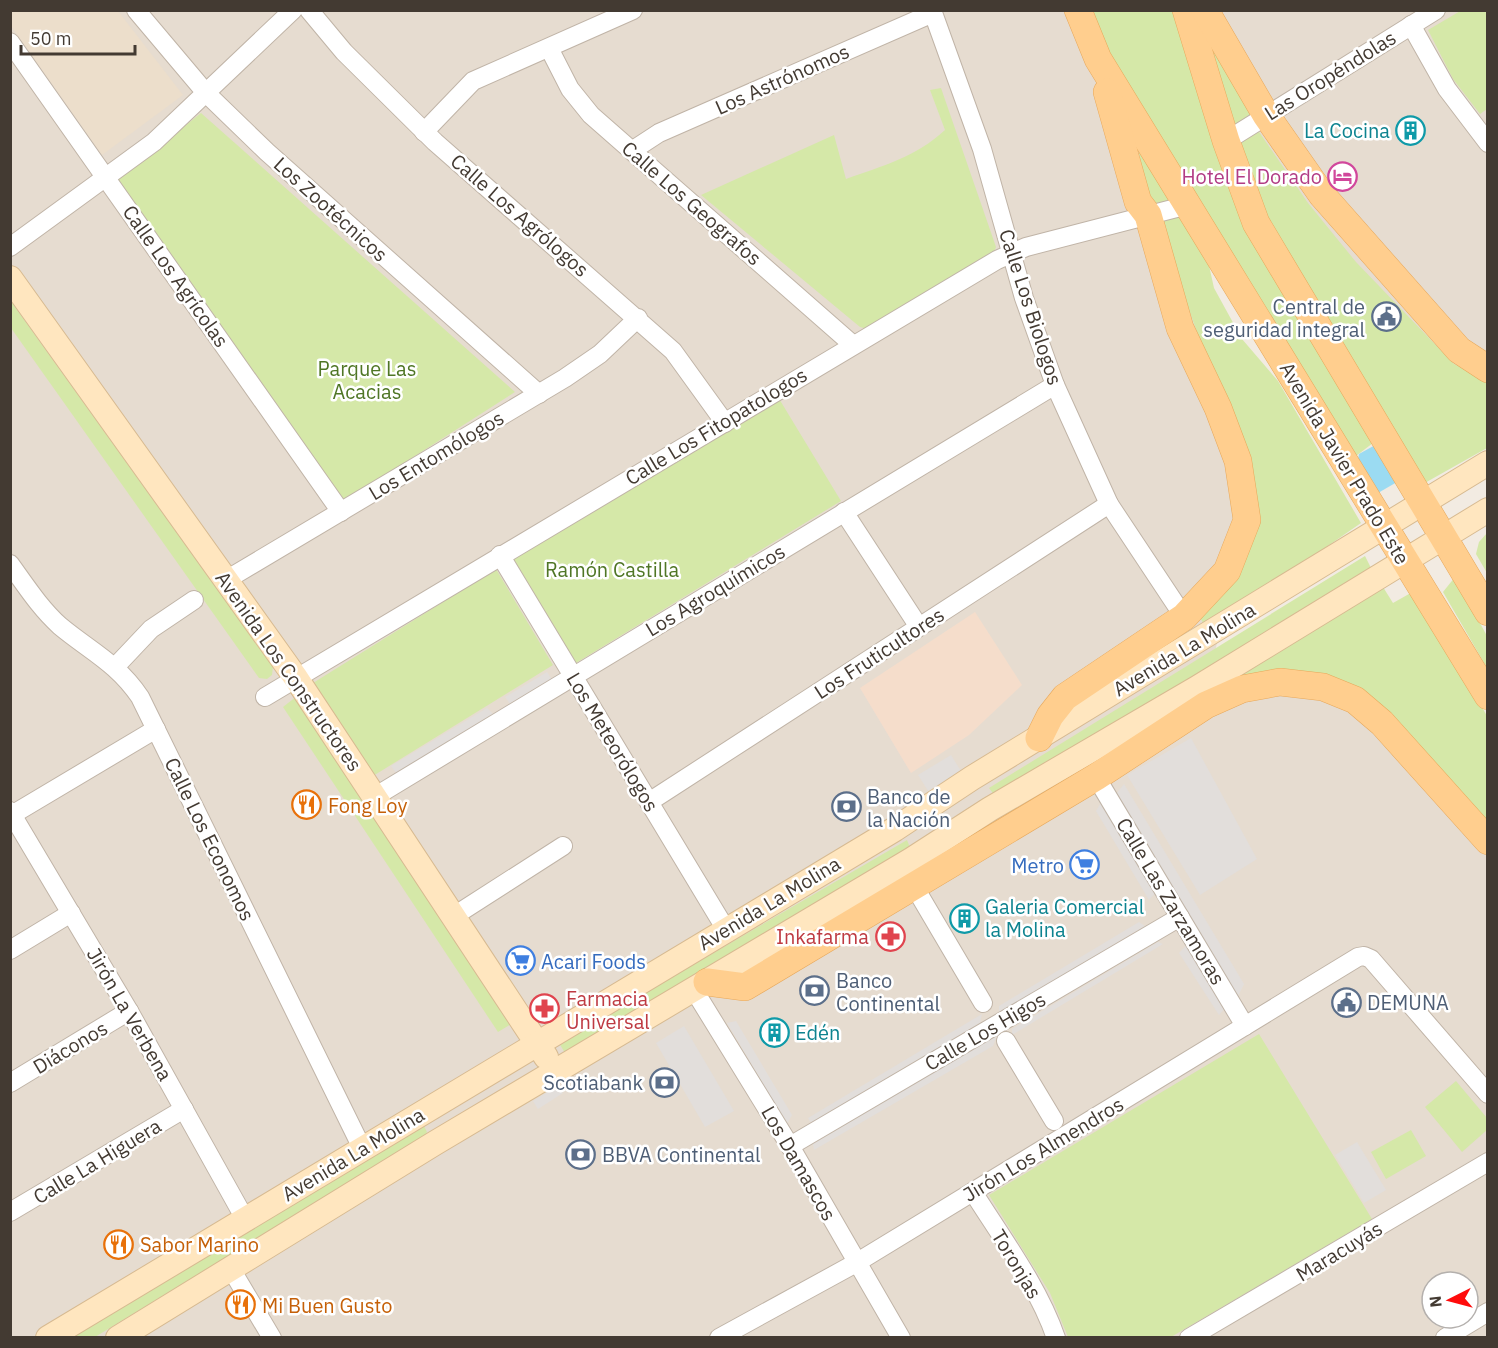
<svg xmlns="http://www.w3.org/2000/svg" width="1498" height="1348" font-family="'IBM Plex Sans',sans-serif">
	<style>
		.residential { fill: #e6dcd0; fill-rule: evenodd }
		.commercial { fill: #f5ddcb }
		.education { fill: #ecdecb }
		.green { fill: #d5e8a8 }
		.parking { fill: #e2dedb }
		.water { fill: #9bdbf2 }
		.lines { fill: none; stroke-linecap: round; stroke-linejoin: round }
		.street-casing { stroke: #c0b4a7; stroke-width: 20 }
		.secondary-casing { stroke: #d7ba91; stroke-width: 26 }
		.primary-casing { stroke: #e7a85b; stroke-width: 28 }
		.street { stroke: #fff; stroke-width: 18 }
		.secondary { stroke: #ffe6bf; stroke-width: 24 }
		.primary { stroke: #ffce8e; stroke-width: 27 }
		.labels { text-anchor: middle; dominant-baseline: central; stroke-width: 5; stroke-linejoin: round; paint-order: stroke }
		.street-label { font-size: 20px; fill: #433a32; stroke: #fff }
		.culture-label { font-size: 20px; fill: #0d838f; stroke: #fff; text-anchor: start }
		.hotel-label { font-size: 20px; fill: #b23c85; stroke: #fff; text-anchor: end }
		.service-label { font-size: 20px; fill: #4e5e75; stroke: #fff; text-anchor: start }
		.park-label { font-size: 20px; fill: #4f7625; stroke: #fff }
		.food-label { font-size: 20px; fill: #c56008; stroke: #fff; text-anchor: start }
		.shop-label { font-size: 20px; fill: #366cbe; stroke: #fff; text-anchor: end }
		.health-label { font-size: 20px; fill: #be3a42; stroke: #fff; text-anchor: end }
	</style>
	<rect width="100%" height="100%" fill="#f2ebe2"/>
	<g class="residential">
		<path d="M 10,11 L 1136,11 L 1150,180 L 1174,239 L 1252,461 L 1215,653 L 1296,665 L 1487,800 L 1487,1337 L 11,1337 ZM 1432,1282 L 1468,1282 L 1468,1318 L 1432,1318 Z"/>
		<polygon points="1168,11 1487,11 1487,387 1465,378 1432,347 1258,155"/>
	</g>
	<polygon class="commercial" points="975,612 1022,685 969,735 911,773 860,688"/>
	<polygon class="education" points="10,11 118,11 183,95 102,155 11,26"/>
	<g class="green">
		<polygon points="1462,10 1487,11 1487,109 1480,114 1453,79 1428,30"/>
		<polygon points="1086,11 1176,11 1221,151 1373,443 1356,456 1148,125"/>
		<polygon points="1195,13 1256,112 1228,132"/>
		<path d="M 941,88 L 996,247 L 992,257 L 867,329 L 860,327 L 701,195 L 834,135 L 846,179 C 882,166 916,157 945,130 L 930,90 Z"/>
		<polygon points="201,113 515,392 343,502 117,180"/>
		<polygon points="1257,129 1308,203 1356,262 1454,364 1487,380 1487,448 1423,484 1257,204 1233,144"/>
		<polygon points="1138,149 1176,200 1151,212"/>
		<polygon points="1183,214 1208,261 1214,288 1242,339 1278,381 1361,523 1212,626 1205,626 1199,616 1244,551 1202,346 1158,223"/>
		<polygon points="10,300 273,667 272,675 267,679 259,678 11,328"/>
		<polygon points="778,397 841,501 576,663 512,558"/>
		<polygon points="1487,533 1487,573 1476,554 1479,542"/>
		<polygon points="1365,556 1372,570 995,796 989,788"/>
		<polygon points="496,569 553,665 373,776 313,683"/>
		<polygon points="1455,577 1487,636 1487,668 1443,592"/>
		<polygon points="1383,587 1393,603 1416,590 1487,716 1487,825 1357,692 1228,678"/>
		<polygon points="297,696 513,1023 498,1032 283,707"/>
		<polygon points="907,840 911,850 565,1053 559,1043"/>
		<polygon points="1259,1034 1372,1219 1171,1337 1068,1337 1050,1293 989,1195"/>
		<polygon points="1456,1081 1487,1118 1487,1130 1462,1152 1425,1107"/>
		<polygon points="424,1126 427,1132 424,1137 95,1337 67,1338"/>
		<polygon points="1411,1130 1426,1156 1386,1179 1371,1152"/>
	</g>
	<g class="parking">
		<polygon points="547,672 552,680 511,705 505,697"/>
		<polygon points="487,708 494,715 396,773 391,766"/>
		<polygon points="1191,738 1257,859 1200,895 1127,775"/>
		<polygon points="951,755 964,776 932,797 918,775"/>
		<polygon points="1124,784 1244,984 1238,996 1116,794"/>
		<polygon points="1102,801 1157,891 1149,900 1096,811"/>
		<polygon points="1139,922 1145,926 999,1013 999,1006"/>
		<polygon points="1158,942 1163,944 1012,1035 1012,1029"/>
		<polygon points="1188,944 1226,1007 1219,1015 1179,953"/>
		<polygon points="982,1014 980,1023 811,1123 808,1118"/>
		<polygon points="736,1021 792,1115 787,1124 727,1023"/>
		<polygon points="684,1026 734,1111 705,1127 656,1043"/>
		<polygon points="997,1035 993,1046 814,1150 813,1144"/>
		<polygon points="556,1087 563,1093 538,1109 533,1101"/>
		<polygon points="1357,1142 1386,1190 1364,1203 1335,1155"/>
	</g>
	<polygon class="water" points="1377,444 1397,482 1378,493 1358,459 1359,454"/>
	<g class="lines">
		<defs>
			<g id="street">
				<polyline points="136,10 206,93 267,152 539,394"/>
				<polyline points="309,10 344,52 435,142 673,351 725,423"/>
				<polyline points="932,10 982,149 1024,298 1055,385 1109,504 1184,617"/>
				<polyline points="1411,25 1447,89 1488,143"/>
				<polyline points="10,42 341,512"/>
				<polyline points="549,48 570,89 591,115 852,344"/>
				<polyline points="424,132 473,81 633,10"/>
				<polyline points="1226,141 1436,10"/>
				<polyline points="633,150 659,133 933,13"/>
				<polyline points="10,247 154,142 293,10"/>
				<polyline points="844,512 919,627"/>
				<polyline points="500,555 725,928"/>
				<path d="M 10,564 C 26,586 40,608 60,626 C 90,651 117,663 140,697 L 362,1148"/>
				<polyline points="226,580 565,378 600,354 638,318"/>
				<polyline points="116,666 151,629 194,600"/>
				<polyline points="265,697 997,260 1026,247 1188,205"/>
				<polyline points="1096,777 1245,1026"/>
				<polyline points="376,796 1055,385"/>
				<polyline points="649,802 1109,504"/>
				<polyline points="10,811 129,1011 245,1219"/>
				<polyline points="10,816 156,729"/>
				<polyline points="914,886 983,1003"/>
				<polyline points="454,916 563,846"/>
				<polyline points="10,950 71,913"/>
				<polyline points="694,990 790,1146 901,1338"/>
				<polyline points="1006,1041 1054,1121"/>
				<polyline points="10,1083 129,1011"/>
				<polyline points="790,1146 1180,917"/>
				<path d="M 973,1192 C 1002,1238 1038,1286 1056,1338"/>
				<polyline points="10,1212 184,1109"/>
				<polyline points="231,1269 272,1338"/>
				<polyline points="719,1338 856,1263 1358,957 1364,956 1371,959 1488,1094"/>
				<polyline points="1189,1338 1488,1162"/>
				<polyline points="1445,1338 1488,1312"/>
			</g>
			<g id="secondary">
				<polyline points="10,278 296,678 546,1057"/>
				<polyline points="48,1338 895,829 972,778 1488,463"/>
				<polyline points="118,1338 435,1143 911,860 990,809 1197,688 1488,510"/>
			</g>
			<g id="primary">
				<polyline points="1078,10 1098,59 1488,696"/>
				<polyline points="1186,10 1226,141 1256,223 1488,612"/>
				<polyline points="1205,10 1266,115 1322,195 1459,350 1488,369"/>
				<polyline points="1039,738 1050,716 1065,697 1184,617 1227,571 1247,520 1238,461 1218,408 1180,328 1148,215 1138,202 1107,92"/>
				<polyline points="707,982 745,987 1096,777 1206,705 1242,689 1280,682 1323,687 1355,700 1382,723 1488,841"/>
			</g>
		</defs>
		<use href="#street" class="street-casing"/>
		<use href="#secondary" class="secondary-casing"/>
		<use href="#primary" class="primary-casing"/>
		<use href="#street" class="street"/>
		<use href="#secondary" class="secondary"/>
		<use href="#primary" class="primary"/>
	</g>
	<defs>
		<symbol id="building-ring" viewBox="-11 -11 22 22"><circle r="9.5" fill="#fff" stroke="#0f9aa8" stroke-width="1.5"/><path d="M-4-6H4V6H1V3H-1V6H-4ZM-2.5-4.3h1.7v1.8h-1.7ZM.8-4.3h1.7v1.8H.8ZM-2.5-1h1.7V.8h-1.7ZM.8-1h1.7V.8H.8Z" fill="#0f9aa8"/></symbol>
		<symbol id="hotel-ring" viewBox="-11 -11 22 22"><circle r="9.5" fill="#fff" stroke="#d1479c" stroke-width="1.5"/><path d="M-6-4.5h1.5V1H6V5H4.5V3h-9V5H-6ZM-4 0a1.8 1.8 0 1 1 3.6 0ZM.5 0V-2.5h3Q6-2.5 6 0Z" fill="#d1479c"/></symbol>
		<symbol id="civic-ring" viewBox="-11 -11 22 22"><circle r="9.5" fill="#fff" stroke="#5c6f8a" stroke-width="1.5"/><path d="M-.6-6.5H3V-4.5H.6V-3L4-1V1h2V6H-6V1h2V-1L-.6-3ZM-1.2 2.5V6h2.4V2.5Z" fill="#5c6f8a"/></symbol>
		<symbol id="restaurant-ring" viewBox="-11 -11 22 22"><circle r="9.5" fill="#fff" stroke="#e8710a" stroke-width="1.5"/><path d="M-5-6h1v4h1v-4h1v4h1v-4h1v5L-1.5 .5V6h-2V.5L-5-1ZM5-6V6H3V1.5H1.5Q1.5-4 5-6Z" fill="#e8710a"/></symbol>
		<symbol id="bank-ring" viewBox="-11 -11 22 22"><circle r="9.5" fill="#fff" stroke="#5c6f8a" stroke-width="1.5"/><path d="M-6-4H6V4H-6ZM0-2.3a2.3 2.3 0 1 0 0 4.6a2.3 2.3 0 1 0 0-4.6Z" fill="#5c6f8a"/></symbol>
		<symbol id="supermarket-ring" viewBox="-11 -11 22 22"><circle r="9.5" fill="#fff" stroke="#3f7fe0" stroke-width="1.5"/><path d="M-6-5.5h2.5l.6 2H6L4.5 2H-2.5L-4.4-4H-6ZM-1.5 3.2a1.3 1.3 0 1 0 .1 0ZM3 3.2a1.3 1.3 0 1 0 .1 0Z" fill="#3f7fe0"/></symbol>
		<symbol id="pharmacy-ring" viewBox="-11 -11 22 22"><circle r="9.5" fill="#fff" stroke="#e0444e" stroke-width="1.5"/><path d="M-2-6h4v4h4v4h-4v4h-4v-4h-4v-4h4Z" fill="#e0444e"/></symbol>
	</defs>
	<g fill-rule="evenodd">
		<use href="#building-ring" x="1394" y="114" width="33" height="33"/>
		<use href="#hotel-ring" x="1326" y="160" width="33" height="33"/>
		<use href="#civic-ring" x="1370" y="300" width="33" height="33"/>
		<use href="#restaurant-ring" x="290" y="788" width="33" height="33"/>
		<use href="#bank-ring" x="830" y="790" width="33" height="33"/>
		<use href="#supermarket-ring" x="1068" y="848" width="33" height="33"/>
		<use href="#building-ring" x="948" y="902" width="33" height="33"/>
		<use href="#pharmacy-ring" x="874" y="920" width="33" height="33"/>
		<use href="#supermarket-ring" x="504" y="944" width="33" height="33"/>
		<use href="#bank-ring" x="798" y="974" width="33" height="33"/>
		<use href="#civic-ring" x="1330" y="986" width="33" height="33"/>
		<use href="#pharmacy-ring" x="528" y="992" width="33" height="33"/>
		<use href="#building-ring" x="758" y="1016" width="33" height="33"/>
		<use href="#bank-ring" x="648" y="1066" width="33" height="33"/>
		<use href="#bank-ring" x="564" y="1138" width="33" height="33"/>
		<use href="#restaurant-ring" x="102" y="1228" width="33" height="33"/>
		<use href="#restaurant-ring" x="224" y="1288" width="33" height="33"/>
	</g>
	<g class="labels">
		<g class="street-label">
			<text transform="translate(1330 75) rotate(-32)">Las Oropéndolas</text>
			<text transform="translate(782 79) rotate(-24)">Los Astrónomos</text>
			<text transform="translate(692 203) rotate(41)">Calle Los Geografos</text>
			<text transform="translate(331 209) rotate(42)">Los Zootécnicos</text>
			<text transform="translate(520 215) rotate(41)">Calle Los Agrólogos</text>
			<text transform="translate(176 276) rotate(55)">Calle Los Agrícolas</text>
			<text transform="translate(1031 307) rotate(72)">Calle Los Biologos</text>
			<text transform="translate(716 426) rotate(-31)">Calle Los Fitopatologos</text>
			<text transform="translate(436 455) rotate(-31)">Los Entomólogos</text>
			<text transform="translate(1345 463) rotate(59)">Avenida Javier Prado Este</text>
			<text transform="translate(715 590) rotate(-31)">Los Agroquímicos</text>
			<text transform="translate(1184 649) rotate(-31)">Avenida La Molina</text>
			<text transform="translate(879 653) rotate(-33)">Los Fruticultores</text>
			<text transform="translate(289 671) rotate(55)">Avenida Los Constructores</text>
			<text transform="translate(613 742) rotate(59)">Los Meteorólogos</text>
			<text transform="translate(210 839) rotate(64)">Calle Los Economos</text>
			<text transform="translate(1171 901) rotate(59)">Calle Las Zarzamoras</text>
			<text transform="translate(769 903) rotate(-31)">Avenida La Molina</text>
			<text transform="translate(130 1014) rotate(60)">Jirón La Verbena</text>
			<text transform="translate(985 1031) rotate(-30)">Calle Los Higos</text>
			<text transform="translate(70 1047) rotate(-31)">Diáconos</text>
			<text transform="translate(1043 1149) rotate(-31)">Jirón Los Almendros</text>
			<text transform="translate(353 1154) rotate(-31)">Avenida La Molina</text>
			<text transform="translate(97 1161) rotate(-31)">Calle La Higuera</text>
			<text transform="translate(799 1163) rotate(60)">Los Damascos</text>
			<text transform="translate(1339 1251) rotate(-31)">Maracuyás</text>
			<text transform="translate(1017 1264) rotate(59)">Toronjas</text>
		</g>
		<g class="culture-label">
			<text x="1390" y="130" text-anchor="end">La Cocina</text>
			<text x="985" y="906">Galeria Comercial<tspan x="985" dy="23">la Molina</tspan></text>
			<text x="795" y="1032">Edén</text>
		</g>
		<g class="hotel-label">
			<text x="1322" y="176">Hotel El Dorado</text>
		</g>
		<g class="service-label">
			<text x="1365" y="306" text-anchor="end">Central de<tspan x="1365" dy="23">seguridad integral</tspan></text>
			<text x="867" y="796">Banco de<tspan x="867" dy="23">la Nación</tspan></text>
			<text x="836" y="980">Banco<tspan x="836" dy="23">Continental</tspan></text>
			<text x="1367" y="1002">DEMUNA</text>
			<text x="643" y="1082" text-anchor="end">Scotiabank</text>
			<text x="602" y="1154">BBVA Continental</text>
		</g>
		<g class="park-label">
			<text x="367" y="368">Parque Las<tspan x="367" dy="23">Acacias</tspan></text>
			<text x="612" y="569">Ramón Castilla</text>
		</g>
		<g class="food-label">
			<text x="328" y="805">Fong Loy</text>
			<text x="140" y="1244">Sabor Marino</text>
			<text x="262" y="1305">Mi Buen Gusto</text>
		</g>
		<g class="shop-label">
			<text x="1064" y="865">Metro</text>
			<text x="541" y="961" text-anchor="start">Acari Foods</text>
		</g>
		<g class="health-label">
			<text x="869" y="936">Inkafarma</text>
			<text x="566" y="998" text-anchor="start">Farmacia<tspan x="566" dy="23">Universal</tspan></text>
		</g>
	</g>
	<rect width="1498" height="1348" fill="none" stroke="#433a32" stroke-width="24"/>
	<g transform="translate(1450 1300) rotate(264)"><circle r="28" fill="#ffffff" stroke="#b4b0ad" stroke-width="1.5"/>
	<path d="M0-4.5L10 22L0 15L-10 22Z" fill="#ff0c0c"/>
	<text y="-9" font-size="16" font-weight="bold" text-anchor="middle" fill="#433a32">N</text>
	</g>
	<path d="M21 45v9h114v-9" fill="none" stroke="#433a32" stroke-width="3"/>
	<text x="30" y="45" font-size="18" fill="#433a32" stroke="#ffffff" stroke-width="4.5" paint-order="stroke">50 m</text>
</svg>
